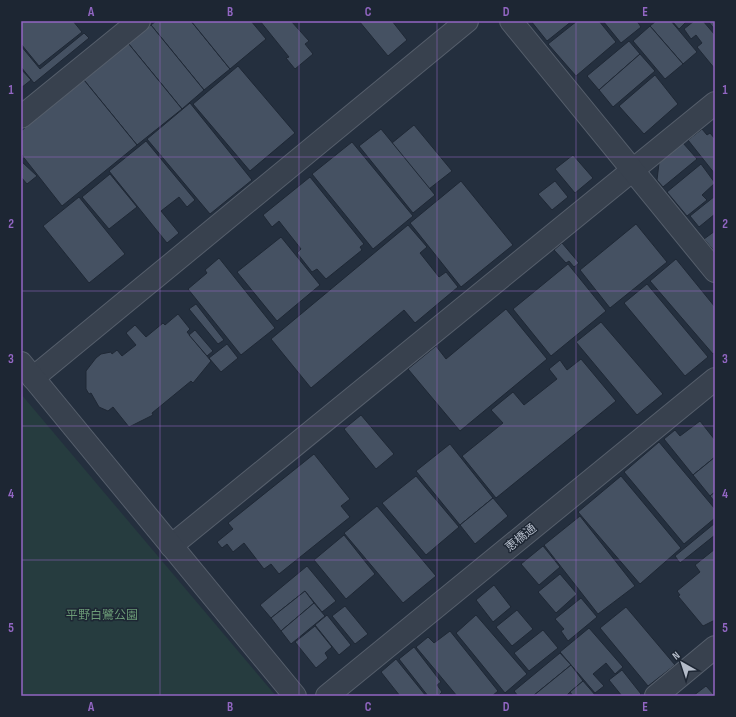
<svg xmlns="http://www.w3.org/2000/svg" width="736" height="717" font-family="'Sofia Sans Condensed','Noto Sans JP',sans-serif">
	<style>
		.green { fill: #263c3f }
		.building { fill: #455162; stroke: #1f2835 }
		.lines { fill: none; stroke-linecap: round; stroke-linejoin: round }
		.minor-casing { stroke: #565f6c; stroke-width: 24 }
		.tertiary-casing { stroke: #565f6c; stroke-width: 24 }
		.minor { stroke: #38414e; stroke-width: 22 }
		.tertiary { stroke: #38414e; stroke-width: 22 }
		.grid { fill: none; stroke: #9266c3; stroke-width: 1; stroke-opacity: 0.55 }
		.labels { text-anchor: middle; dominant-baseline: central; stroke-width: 3; stroke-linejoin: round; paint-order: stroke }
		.street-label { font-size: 12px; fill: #b4bcc9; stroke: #1d2633 }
		.park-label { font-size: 12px; fill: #6b9a76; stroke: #1d2633 }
		.neatline { fill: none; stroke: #9266c3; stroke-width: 1.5 }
		.grid-label { font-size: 13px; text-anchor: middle; font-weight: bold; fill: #9266c3 }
	</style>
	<rect width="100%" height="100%" fill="#242f3e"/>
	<polygon class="green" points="21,394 276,696 21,696"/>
	<g class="building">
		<polygon points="21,21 73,21 82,32 39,66 21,44"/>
		<polygon points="156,21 191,21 230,69 204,90 151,25"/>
		<polygon points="191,21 251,21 266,39 230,69"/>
		<polygon points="260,21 291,21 309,41 305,44 313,54 295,69 286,58 289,57"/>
		<polygon points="359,21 392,21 407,40 388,56"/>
		<polygon points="531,21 572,21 547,41"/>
		<polygon points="577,21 599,21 616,42 576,76 548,44"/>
		<polygon points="603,21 637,21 641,27 621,43"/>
		<polygon points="656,21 671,21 697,52 683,64 650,26"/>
		<polygon points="672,21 687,21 679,29"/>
		<polygon points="694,21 703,21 715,35 715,69 697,47 702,43 696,35 691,39 684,29"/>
		<polygon points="708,21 715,21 715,30"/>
		<polygon points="151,25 204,90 182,109 128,43"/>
		<polygon points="650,26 683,64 665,79 633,41"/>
		<polygon points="84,33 89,38 34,83 21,67 21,46 40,69"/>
		<polygon points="629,41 640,54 599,90 587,76"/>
		<polygon points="128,43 182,109 137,145 84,80"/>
		<polygon points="640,54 655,71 613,107 599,90"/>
		<polygon points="238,66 295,133 250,171 193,104"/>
		<polygon points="21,69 31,80 21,88"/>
		<polygon points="655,75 678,104 644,134 619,106"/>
		<polygon points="84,80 137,145 62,206 21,154 21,131"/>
		<polygon points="190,103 252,180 210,214 147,139"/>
		<polygon points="414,125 452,171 429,189 392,143"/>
		<polygon points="381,129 435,195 413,213 359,146"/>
		<polygon points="702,129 707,135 710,133 715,139 715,174 688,140"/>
		<polygon points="146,141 195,200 187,207 179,197 161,211 179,233 167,243 109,171"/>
		<polygon points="352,142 413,216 373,249 312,174"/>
		<polygon points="683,143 697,159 663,187 657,180 659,163"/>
		<polygon points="573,155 593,178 575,193 555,169"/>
		<polygon points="22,162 37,176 27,184 21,177"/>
		<polygon points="701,164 715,183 702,195 707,200 687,216 667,192"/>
		<polygon points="110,174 137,207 109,229 82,197"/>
		<polygon points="310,177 364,244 360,247 362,250 326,279 317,269 312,272 297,253 301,249 279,221 272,227 263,215"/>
		<polygon points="461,181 513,245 461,287 410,223"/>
		<polygon points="555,181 568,197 552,210 538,194"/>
		<polygon points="715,196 715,214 699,227 690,216"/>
		<polygon points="79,197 125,254 89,283 43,226"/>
		<polygon points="636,224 667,262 610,308 580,270"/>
		<polygon points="408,225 427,247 420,253 439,277 446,272 458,287 415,323 404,310 311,388 271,339"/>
		<polygon points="715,231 715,252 704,239"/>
		<polygon points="281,237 320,285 277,321 237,272"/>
		<polygon points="562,243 579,263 574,267 569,261 566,263 554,250"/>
		<polygon points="219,258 275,328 241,355 188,289 207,273 205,270"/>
		<polygon points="676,259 715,307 715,352 713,354 650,281"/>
		<polygon points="568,264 606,311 551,356 513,309"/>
		<polygon points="647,284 708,357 685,376 624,303"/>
		<polygon points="196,304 224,340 218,344 189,309"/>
		<polygon points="506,309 547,359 460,431 408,369 436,346 446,359"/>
		<polygon points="178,314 190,329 187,332 211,361 193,383 191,381 152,413 153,415 129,427 113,407 108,411 99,407 91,393 89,394 86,389 86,371 96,358 101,354 111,352 112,354 117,350 122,356 136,345 126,333 135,325 146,337 163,323 165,325"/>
		<polygon points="601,322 663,394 637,415 576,342"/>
		<polygon points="195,330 213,351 207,356 189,335"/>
		<polygon points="227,344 238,358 221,372 209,358"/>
		<polygon points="581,359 616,401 496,498 462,456 503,423 491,410 513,392 524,405 557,379 549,369 560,360 567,370"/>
		<polygon points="361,415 394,454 376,469 344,429"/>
		<polygon points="700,421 715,440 715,457 693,475 664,439 675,430 680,436"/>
		<polygon points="659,442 715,509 715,518 684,544 624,472"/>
		<polygon points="450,444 493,498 460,525 416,471"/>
		<polygon points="314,454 350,499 341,506 350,517 279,574 271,564 264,569 244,543 233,552 227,544 222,548 217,542 233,529 228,523"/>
		<polygon points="715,457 715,492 710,496 693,475"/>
		<polygon points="416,476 459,527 426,555 382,503"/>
		<polygon points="621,476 681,548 640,584 578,512"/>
		<polygon points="715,492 715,502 710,496"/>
		<polygon points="493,498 508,516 475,544 460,525"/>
		<polygon points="377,506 436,576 403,603 344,533"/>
		<polygon points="580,516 635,586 598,614 544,545"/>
		<polygon points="715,523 715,535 680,563 675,556"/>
		<polygon points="344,535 375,574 346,599 314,560"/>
		<polygon points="543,546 560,567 539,585 521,564"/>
		<polygon points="715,549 715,620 703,626 678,596 680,595 677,591 700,572 695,565"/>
		<polygon points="307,566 336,601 322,612 305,591 271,618 260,605"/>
		<polygon points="560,574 577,594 556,613 538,592"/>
		<polygon points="494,585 511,607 493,622 476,600"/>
		<polygon points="305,591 314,603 281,631 271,618"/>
		<polygon points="581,598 597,617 568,641 561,631 564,629 555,619"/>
		<polygon points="314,603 325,616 291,644 281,631"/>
		<polygon points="345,606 368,634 355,644 332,616"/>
		<polygon points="626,607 675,665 648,686 600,628"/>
		<polygon points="517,610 533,629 512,646 496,627"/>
		<polygon points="327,615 351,645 339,655 315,625"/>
		<polygon points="476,615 527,674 505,693 456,633"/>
		<polygon points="315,626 332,647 325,653 328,658 316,668 295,642"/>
		<polygon points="589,628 623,667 615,674 606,663 593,674 604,686 595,693 560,652"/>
		<polygon points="543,630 558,648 529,671 514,653"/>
		<polygon points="450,631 498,691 492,696 457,696 416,647 428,637 434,643"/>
		<polygon points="414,647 441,682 437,685 442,692 438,696 428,696 399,659"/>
		<polygon points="560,653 571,665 533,696 518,696 514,691"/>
		<polygon points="396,659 426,696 400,696 381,672"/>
		<polygon points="571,665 583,681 570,692 566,696 533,696"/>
		<polygon points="622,670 641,694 639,696 622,696 609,680"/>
		<polygon points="583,681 596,696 573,696 570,692"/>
		<polygon points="706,686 715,696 693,696"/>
	</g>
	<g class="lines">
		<defs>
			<g id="minor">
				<polyline points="21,117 139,21"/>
				<polyline points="33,378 467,21"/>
				<polyline points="171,546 715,103"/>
				<polyline points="327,696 715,379"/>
				<polyline points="656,696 715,647"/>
			</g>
			<g id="tertiary">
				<polyline points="511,21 715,271"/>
				<polyline points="21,363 295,696"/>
			</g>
		</defs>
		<use href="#minor" class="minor-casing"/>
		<use href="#tertiary" class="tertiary-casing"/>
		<use href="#minor" class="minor"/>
		<use href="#tertiary" class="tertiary"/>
	</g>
	<path class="grid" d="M 160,21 L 160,696M 299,21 L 299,696M 437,21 L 437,696M 576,21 L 576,696M 21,157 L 715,157M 21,291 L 715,291M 21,426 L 715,426M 21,560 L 715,560"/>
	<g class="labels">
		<g class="street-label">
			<text transform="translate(521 538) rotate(-39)">恵橋通</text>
		</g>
		<g class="park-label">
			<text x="102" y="615">平野白鷺公園</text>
		</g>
	</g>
	<rect width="736" height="717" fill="none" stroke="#1d2633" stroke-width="44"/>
	<g transform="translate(682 663) rotate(321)" stroke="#1d2633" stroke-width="3" paint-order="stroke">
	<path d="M0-3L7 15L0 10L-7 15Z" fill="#b4bcc9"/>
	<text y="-6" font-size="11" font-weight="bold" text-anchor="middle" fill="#b4bcc9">N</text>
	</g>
	<rect x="22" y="22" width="692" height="673" class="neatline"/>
	<g class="grid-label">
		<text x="91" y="16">A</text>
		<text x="230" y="16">B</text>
		<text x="368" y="16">C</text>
		<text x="506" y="16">D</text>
		<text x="645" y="16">E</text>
		<text x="11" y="94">1</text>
		<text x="725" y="94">1</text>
		<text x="11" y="228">2</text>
		<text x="725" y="228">2</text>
		<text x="11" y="363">3</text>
		<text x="725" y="363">3</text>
		<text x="11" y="498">4</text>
		<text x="725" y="498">4</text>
		<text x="11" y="632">5</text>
		<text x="725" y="632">5</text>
		<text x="91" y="711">A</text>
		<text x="230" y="711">B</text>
		<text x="368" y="711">C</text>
		<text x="506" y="711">D</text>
		<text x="645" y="711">E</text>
	</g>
</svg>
